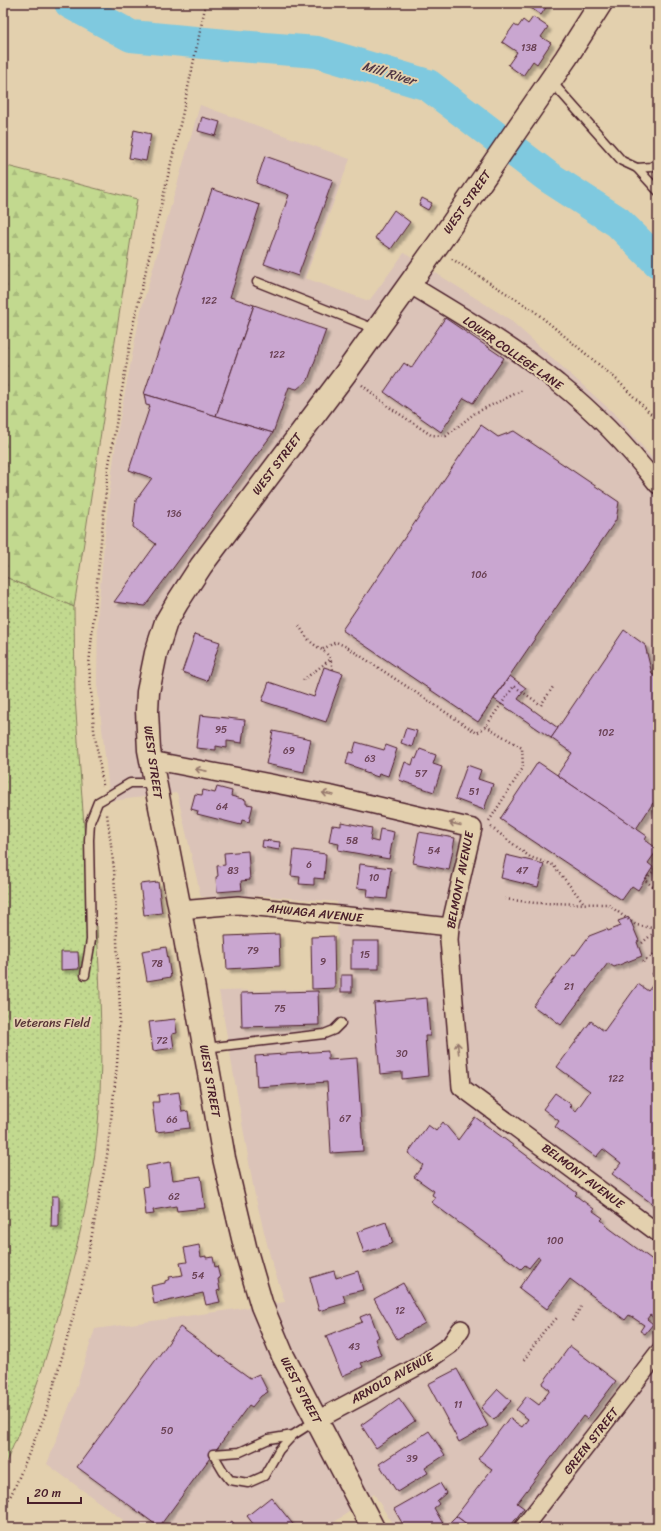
<svg xmlns="http://www.w3.org/2000/svg" width="661" height="1531" font-family="Sriracha,sans-serif">
	<style>
		.built { fill: #dbc3b8 }
		.forest { fill: url(#forest-firs); stroke: #867c5d }
		.park { fill: url(#park-dots); stroke: #867c5d }
		.lines { fill: none; stroke-linecap: round; stroke-linejoin: round }
		.river { stroke: #7fc9df; stroke-width: 32 }
		.building { fill: #c9a6d0; stroke: #4a1f2b; filter: url(#shadow) }
		.lane-casing { stroke: #4a1f2b; stroke-width: 11 }
		.street-casing { stroke: #4a1f2b; stroke-width: 20 }
		.secondary-casing { stroke: #4a1f2b; stroke-width: 25 }
		.path { stroke: #4a1f2b; stroke-width: 2.5; stroke-dasharray: 1 3; stroke-linecap: butt }
		.lane { stroke: #e3d0ae; stroke-width: 8 }
		.street { stroke: #e3d0ae; stroke-width: 17 }
		.secondary { stroke: #e3d0ae; stroke-width: 22 }
		.oneway { stroke: #96786c }
		.labels { text-anchor: middle; dominant-baseline: central; stroke-width: 4; stroke-linejoin: round; paint-order: stroke }
		.number-label { font-size: 10px; fill: #6a4154 }
		.street-label { font-size: 12px; fill: #4a1f2b; stroke: #e3d0ae }
		.park-label { font-size: 12px; fill: #563235; stroke: #e3d0ae }
		.water-label { font-size: 13px; font-style: italic; fill: #523846; stroke: #e3d0ae }
	</style>
	<defs>
		<pattern id="forest-firs" width="22" height="20" patternUnits="userSpaceOnUse"><rect width="22" height="20" fill="#c2d98f"/><path d="M5 1l3.5 6h-7zM16 11l3.5 6h-7z" fill="#a8ba7c"/></pattern>
		<pattern id="park-dots" width="8" height="8" patternUnits="userSpaceOnUse"><rect width="8" height="8" fill="#c2d98f"/><path d="M2 2h.1M6 6h.1" fill="none" stroke="#a8ba7c" stroke-width="1.8" stroke-linecap="round"/></pattern>
		<filter id="shadow"><feDropShadow dx="3.5" dy="3.5" stdDeviation="1" flood-color="#0004"/></filter>
	</defs>
	<rect width="100%" height="100%" fill="#e3d0ae"/>
	<filter id="ink" filterUnits="userSpaceOnUse"><feTurbulence type="fractalNoise" baseFrequency=".025" numOctaves="2"/><feDisplacementMap in="SourceGraphic" scale="8" xChannelSelector="R" yChannelSelector="G"/><feConvolveMatrix kernelMatrix="1 2 1 2 8 2 1 2 1" color-interpolation-filters="sRGB"/></filter>
	<g filter="url(#ink)">
		<polygon class="built" points="200,105 350,159 305,278 369,301 404,253 509,319 617,416 658,465 658,1528 395,1528 374,1494 326,1528 134,1528 47,1464 74,1394 95,1329 285,1302 271,1260 254,1191 219,991 338,989 337,902 267,896 201,897 177,793 110,801 97,683 98,610 107,512 117,433 141,310"/>
		<polygon class="forest" points="3,165 137,199 74,607 3,576"/>
		<path class="park" d="M 3,576 L 74,607 L 75,698 L 91,926 L 97,926 C 100,988 103,1049 99,1111 C 96,1165 84,1219 70,1272 C 53,1339 32,1406 3,1469 Z"/>
		<g class="lines">
			<polyline class="river" points="70,3 131,36 226,45 317,52 428,85 547,176 618,222 658,262"/>
		</g>
		<g class="building">
			<polygon points="524,3 549,3 541,15"/>
			<polygon points="533,17 548,27 541,37 551,43 537,64 533,61 523,76 508,65 517,52 502,42 514,25 518,27 523,20 528,24"/>
			<polygon points="202,117 220,122 216,136 198,131"/>
			<polygon points="134,130 151,134 146,161 129,158"/>
			<polygon points="265,156 333,180 298,276 264,264 289,195 256,183"/>
			<polygon points="212,189 260,205 230,297 254,305 216,416 144,394"/>
			<polygon points="422,198 432,203 428,210 419,205"/>
			<polygon points="394,210 410,222 391,249 375,238"/>
			<polygon points="254,305 326,330 308,380 297,389 289,387 273,433 216,416"/>
			<polygon points="445,318 504,358 473,403 464,398 441,432 384,392 404,363 411,368"/>
			<polygon points="144,394 273,433 145,606 114,602 156,544 133,527 136,500 152,478 129,470 150,406 146,405"/>
			<polygon points="481,425 498,437 514,431 619,502 616,520 478,722 342,630"/>
			<polygon points="624,630 645,645 652,674 658,678 658,806 653,803 636,829 557,775 572,753 551,738"/>
			<polygon points="195,634 220,642 207,681 182,672"/>
			<polygon points="324,667 343,673 326,722 262,701 269,682 314,697"/>
			<polygon points="510,676 526,688 518,699 558,728 551,738 494,699"/>
			<polygon points="200,715 245,720 242,743 227,741 227,748 216,746 216,750 196,748"/>
			<polygon points="406,728 417,731 412,747 401,743"/>
			<polygon points="273,731 311,739 304,772 266,764"/>
			<polygon points="356,742 384,750 386,745 397,749 388,776 379,773 378,777 363,772 364,770 346,764 349,752 353,753"/>
			<polygon points="420,749 436,755 433,764 442,767 434,792 399,780 405,762 412,765 414,758 416,759"/>
			<polygon points="538,762 647,836 645,840 658,849 648,863 653,867 638,890 632,886 622,900 500,819"/>
			<polygon points="467,765 481,770 478,779 493,784 484,810 455,799"/>
			<polygon points="217,787 232,791 231,796 246,800 246,804 253,805 249,822 242,820 241,825 197,814 198,811 191,809 195,794 202,795 203,790 215,793"/>
			<polygon points="341,822 372,828 370,840 378,842 380,829 394,832 389,859 338,850 339,844 329,842 332,825 341,826"/>
			<polygon points="419,832 455,838 449,870 413,863"/>
			<polygon points="263,840 280,842 279,850 262,847"/>
			<polygon points="294,850 326,854 324,879 314,878 314,885 299,884 300,877 291,876"/>
			<polygon points="248,851 250,880 241,881 242,890 217,892 216,877 218,876 217,866 225,865 224,853"/>
			<polygon points="506,855 544,864 538,887 501,878"/>
			<polygon points="360,864 391,868 387,899 367,897 368,889 357,888"/>
			<polygon points="158,882 162,913 144,915 140,884"/>
			<polygon points="629,917 639,941 637,942 642,956 614,967 608,963 561,1025 544,1012 543,1013 533,1006 573,954 575,955 589,936 607,929 608,931 621,926 618,921"/>
			<polygon points="279,934 280,966 227,969 225,936"/>
			<polygon points="334,936 335,988 312,989 311,937"/>
			<rect x="351" y="941" width="28" height="28"/>
			<polygon points="166,947 171,977 147,981 142,951"/>
			<polygon points="61,952 78,952 79,969 61,970"/>
			<polygon points="658,966 658,1033 652,1042 658,1046 658,1208 612,1174 621,1163 603,1149 596,1157 555,1127 559,1121 543,1109 555,1093 572,1105 570,1107 576,1111 590,1091 557,1067 591,1021 604,1031 638,984 648,991 658,978 652,974"/>
			<rect x="341" y="975" width="11" height="17"/>
			<polygon points="318,991 319,1025 242,1027 241,993"/>
			<polygon points="427,998 430,1036 425,1036 428,1076 402,1079 402,1072 380,1074 374,1003"/>
			<polygon points="175,1019 177,1033 172,1034 174,1048 153,1051 149,1022"/>
			<polygon points="328,1051 328,1060 357,1058 363,1151 331,1153 327,1082 257,1087 255,1056"/>
			<polygon points="179,1092 182,1112 188,1111 190,1128 156,1132 152,1102 159,1102 158,1095"/>
			<polygon points="475,1117 577,1193 575,1195 594,1209 593,1211 603,1218 601,1220 606,1224 605,1225 658,1264 658,1316 656,1319 650,1315 647,1319 653,1324 645,1334 640,1331 644,1325 629,1315 625,1320 570,1279 547,1309 519,1288 540,1258 538,1257 529,1268 525,1265 521,1269 431,1202 435,1197 432,1195 434,1191 414,1177 423,1165 408,1153 428,1125 436,1131 443,1122 458,1140"/>
			<polygon points="170,1162 173,1180 201,1176 205,1208 177,1211 176,1206 153,1210 154,1214 146,1215 143,1187 148,1186 146,1166"/>
			<polygon points="52,1196 59,1196 59,1227 51,1227"/>
			<polygon points="386,1222 393,1243 364,1253 357,1232"/>
			<polygon points="199,1245 201,1257 206,1256 206,1258 213,1257 215,1267 217,1266 220,1278 218,1279 220,1290 217,1291 220,1302 206,1305 203,1293 154,1304 151,1286 165,1283 165,1281 170,1279 169,1277 183,1275 180,1263 187,1262 184,1248"/>
			<polygon points="334,1271 336,1278 358,1271 363,1290 343,1295 346,1303 319,1311 310,1278"/>
			<polygon points="403,1283 425,1323 397,1339 374,1299"/>
			<polygon points="370,1313 379,1337 375,1339 381,1355 361,1363 363,1367 342,1376 326,1336 362,1322 360,1317"/>
			<polygon points="180,1327 250,1378 259,1374 268,1392 261,1396 252,1407 249,1405 159,1527 77,1467"/>
			<polygon points="570,1346 616,1381 587,1419 583,1416 517,1503 524,1508 509,1528 472,1528 456,1516 492,1469 478,1459 509,1418 522,1427 528,1419 516,1410 527,1396 539,1405 550,1390 542,1384"/>
			<polygon points="457,1369 488,1426 459,1442 428,1384"/>
			<polygon points="498,1389 511,1401 494,1420 481,1408"/>
			<polygon points="399,1398 415,1421 376,1448 361,1425"/>
			<polygon points="429,1431 445,1455 425,1468 428,1473 397,1492 379,1464"/>
			<polygon points="440,1483 446,1493 437,1501 439,1504 434,1508 445,1527 456,1516 472,1528 405,1528 394,1509"/>
			<polygon points="271,1497 296,1528 250,1528 254,1525 247,1516"/>
			<polygon points="232,1521 237,1528 222,1528"/>
		</g>
		<g class="lines">
			<defs>
				<g id="lane">
					<polyline points="551,81 622,161 637,168 658,191"/>
					<polyline points="637,168 651,167 658,163"/>
					<polyline points="257,282 375,329"/>
					<polyline points="85,975 91,940 89,840 90,822 98,802 105,798 130,783 154,783"/>
					<polyline points="205,1048 324,1034 334,1030 341,1023"/>
					<polyline points="293,1435 269,1439 240,1452 213,1454 223,1471 230,1480 248,1483 264,1476 279,1450 293,1435 315,1421"/>
				</g>
				<g id="street">
					<path d="M 409,284 C 460,315 512,345 558,383 C 596,413 628,447 658,485"/>
					<polyline points="151,760 332,795 473,828 450,927 449,940 461,1087 658,1233"/>
					<polyline points="180,910 238,905 339,915 450,927"/>
					<polyline points="317,1420 424,1363 450,1345 461,1329"/>
					<polyline points="523,1528 658,1353"/>
				</g>
				<polyline id="secondary" points="373,1528 283,1356 262,1306 246,1251 224,1158 180,910 149,750 147,711 148,692 156,653 166,622 177,603 201,566 345,374 439,243 566,58 601,3"/>
			</defs>
			<use href="#lane" class="lane-casing"/>
			<use href="#street" class="street-casing"/>
			<use href="#secondary" class="secondary-casing"/>
			<g class="path">
				<polyline points="452,259 533,310 615,378 658,421"/>
				<polyline points="362,385 389,407 431,435 446,436 475,413 523,390"/>
				<path d="M 299,626 C 302,630 305,635 308,639 C 321,653 329,647 333,670"/>
				<polyline points="323,649 336,642 347,647 477,733 486,726 514,686 541,705 553,687"/>
				<polyline points="303,680 331,659"/>
				<polyline points="486,726 522,748 523,768 489,821"/>
				<polyline points="103,785 94,730 89,665 108,470 134,321 182,116 206,3"/>
				<polyline points="491,827 530,857 553,865 584,903"/>
				<polyline points="658,867 657,867 645,880 658,891"/>
				<polyline points="505,899 535,903 607,904 636,925 658,929"/>
				<polyline points="642,943 658,929"/>
				<polyline points="643,962 657,952 658,929"/>
				<polyline points="572,1321 581,1307"/>
				<polyline points="524,1360 544,1331 557,1318"/>
				<polyline points="3,1510 14,1489 45,1415 62,1357 84,1276 107,1156 117,1065 120,1011 114,869 107,814"/>
			</g>
			<use href="#lane" class="lane"/>
			<use href="#street" class="street"/>
			<use href="#secondary" class="secondary"/>
		</g>
		<defs><path id="oneway-shaft" d="M-6 0H5M1.5-3L5.5 0L1.5 3" fill="none" stroke-width="1.6" stroke-linecap="round" stroke-linejoin="round"/></defs>
		<g class="oneway">
			<use href="#oneway-shaft" transform="translate(201 770) rotate(-169)"/>
			<use href="#oneway-shaft" transform="translate(328 794) rotate(-169)"/>
			<use href="#oneway-shaft" transform="translate(455 824) rotate(-167)"/>
			<use href="#oneway-shaft" transform="translate(458 1048) rotate(-97)"/>
		</g>
	</g>
	<g class="labels">
		<g class="number-label">
			<text x="529" y="48">138</text>
			<text x="209" y="301">122</text>
			<text x="277" y="355">122</text>
			<text x="174" y="514">136</text>
			<text x="479" y="575">106</text>
			<text x="221" y="730">95</text>
			<text x="606" y="733">102</text>
			<text x="289" y="751">69</text>
			<text x="370" y="759">63</text>
			<text x="421" y="774">57</text>
			<text x="474" y="792">51</text>
			<text x="222" y="807">64</text>
			<text x="352" y="841">58</text>
			<text x="434" y="851">54</text>
			<text x="309" y="865">6</text>
			<text x="233" y="871">83</text>
			<text x="522" y="871">47</text>
			<text x="374" y="878">10</text>
			<text x="253" y="951">79</text>
			<text x="365" y="955">15</text>
			<text x="323" y="962">9</text>
			<text x="157" y="964">78</text>
			<text x="569" y="987">21</text>
			<text x="280" y="1009">75</text>
			<text x="162" y="1041">72</text>
			<text x="402" y="1054">30</text>
			<text x="616" y="1079">122</text>
			<text x="345" y="1119">67</text>
			<text x="172" y="1120">66</text>
			<text x="174" y="1197">62</text>
			<text x="555" y="1241">100</text>
			<text x="198" y="1276">54</text>
			<text x="400" y="1311">12</text>
			<text x="354" y="1347">43</text>
			<text x="458" y="1405">11</text>
			<text x="167" y="1431">50</text>
			<text x="412" y="1459">39</text>
		</g>
		<g class="street-label">
			<text transform="translate(467 202) rotate(-55)">WEST STREET</text>
			<text transform="translate(513 353) rotate(35)">LOWER COLLEGE LANE</text>
			<text transform="translate(277 464) rotate(-53)">WEST STREET</text>
			<text transform="translate(153 762) rotate(82)">WEST STREET</text>
			<text transform="translate(460 880) rotate(-79)">BELMONT AVENUE</text>
			<text transform="translate(315 913) rotate(6)">AHWAGA AVENUE</text>
			<text transform="translate(210 1081) rotate(80)">WEST STREET</text>
			<text transform="translate(583 1176) rotate(37)">BELMONT AVENUE</text>
			<text transform="translate(392 1378) rotate(-29)">ARNOLD AVENUE</text>
			<text transform="translate(301 1390) rotate(62)">WEST STREET</text>
			<text transform="translate(591 1441) rotate(-52)">GREEN STREET</text>
		</g>
		<g class="park-label">
			<text x="52" y="1023">Veterans Field</text>
		</g>
		<g class="water-label">
			<text transform="translate(389 73) rotate(17)">Mill River</text>
		</g>
	</g>
	<rect width="661" height="1531" fill="none" stroke="#e3d0ae" stroke-width="16"/>
	<rect x="8" y="8" width="645" height="1515" fill="none" stroke="#4a1f2b" stroke-width="1.5" filter="url(#ink)"/>
	<path d="M28 1497v6h53v-6" fill="none" stroke="#4a1f2b" stroke-width="2"/>
	<text x="34" y="1497" font-size="12" fill="#4a1f2b" stroke="#e3d0ae" stroke-width="3" paint-order="stroke">20 m</text>
</svg>
